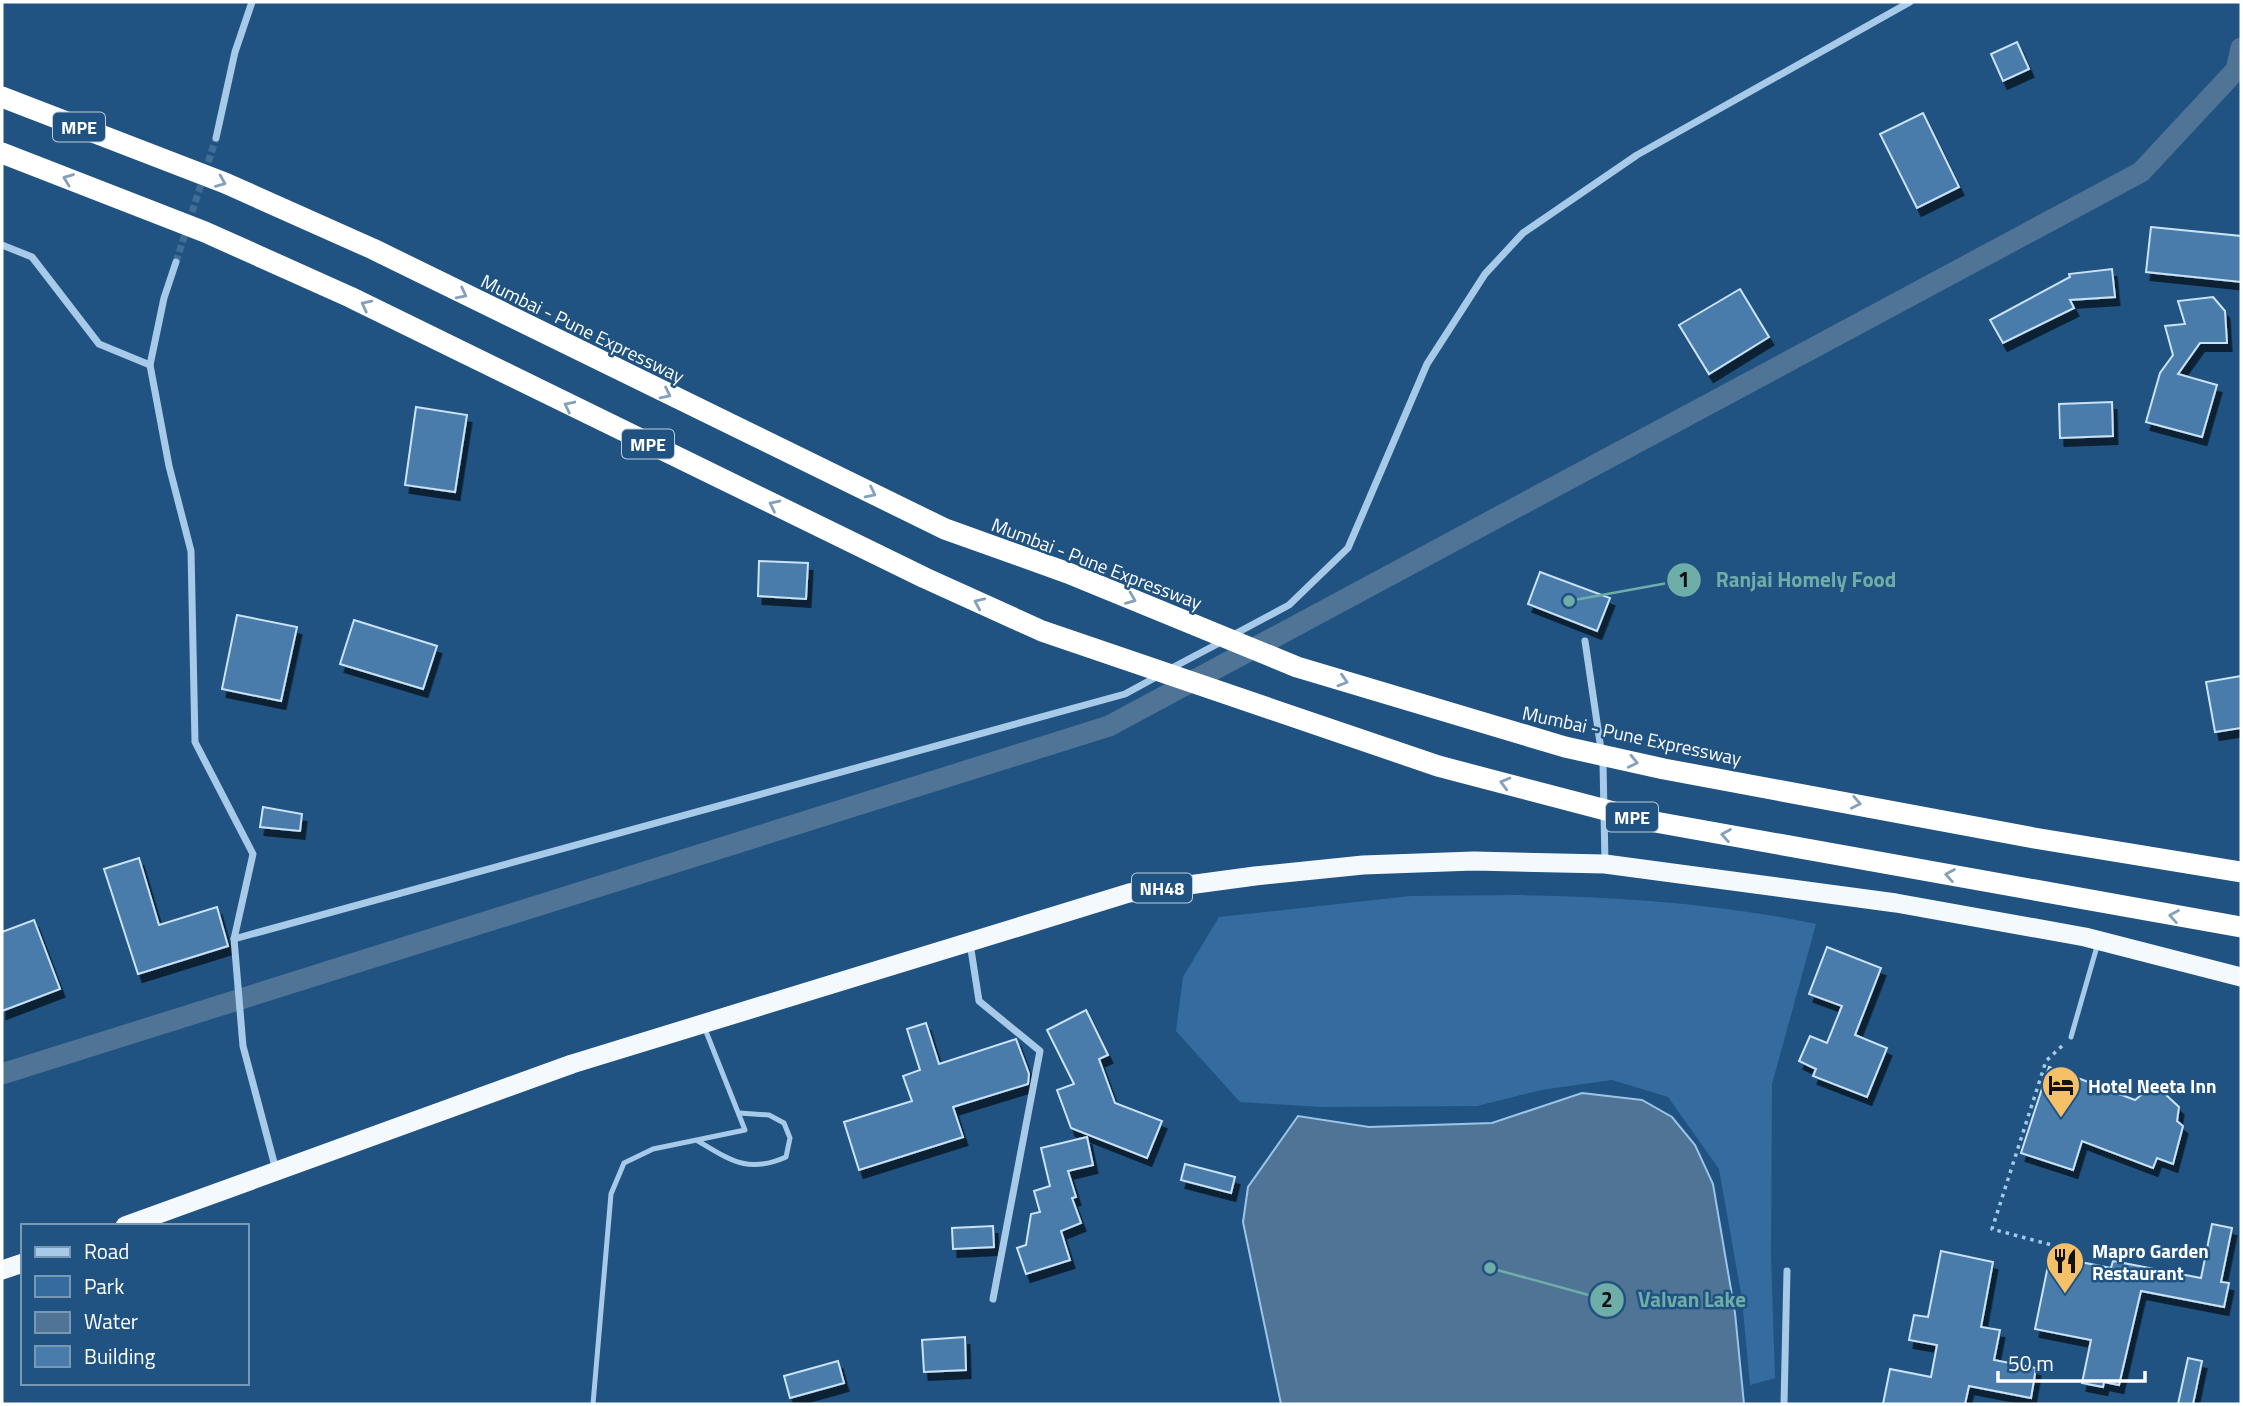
<svg xmlns="http://www.w3.org/2000/svg" width="2243" height="1406" font-family="'Titillium Web',sans-serif">
	<style>
		.green { fill: #346c9f }
		.water { fill: #507496; stroke: #9ac5e9; stroke-width: 2 }
		.lines { fill: none; stroke-linecap: round; stroke-linejoin: round }
		.canal { stroke: #507496; stroke-width: 21 }
		.building { fill: #497caa; stroke: #cae2f6; stroke-width: 2; filter: url(#shadow) }
		.minor-tunnel { stroke: #416d94; stroke-width: 7; stroke-dasharray: 7 3.5; stroke-linecap: butt }
		.path { stroke: #a6cae8; stroke-width: 3.5; stroke-dasharray: 3.5 5; stroke-linecap: butt }
		.service { stroke: #a6cae8; stroke-width: 5 }
		.minor { stroke: #a6cae8; stroke-width: 7 }
		.trunk { stroke: #f4f9fe; stroke-width: 19 }
		.motorway { stroke: #fff; stroke-width: 21 }
		.oneway { stroke: #84a0ba }
		.labels { text-anchor: middle; dominant-baseline: central; stroke-width: 5; stroke-linejoin: round; paint-order: stroke }
		.shield { fill: #205381; stroke: #bccbd9; stroke-width: 2 }
		.shield-label { font-size: 18px; font-weight: bold; fill: #fff }
		.street-label { font-size: 19px; fill: #fff; stroke: #205381 }
		.poi-label { font-size: 19px; font-weight: bold; fill: #fff; stroke: #205381; text-anchor: start }
		.leader { fill: none; stroke: #6fada8; stroke-width: 2.5 }
		.callout-dot { fill: #6fada8; stroke: #205381; stroke-width: 2.5 }
		.mark-label { font-size: 21px; text-anchor: middle; font-weight: bold; fill: #111 }
		.callout-label { font-size: 21px; text-anchor: middle; font-weight: bold; fill: #6fada8; stroke: #205381; stroke-width: 5; stroke-linejoin: round; paint-order: stroke }
	</style>
	<defs>
		<filter id="shadow"><feDropShadow dx="4.5" dy="8" stdDeviation="0" flood-color="#0009"/></filter>
	</defs>
	<rect width="100%" height="100%" fill="#205381"/>
	<path class="green" d="M 1517,895 C 1618,897 1717,903 1816,924 L 1772,1084 L 1771,1255 L 1775,1378 L 1750,1385 L 1742,1299 L 1719,1169 L 1668,1097 L 1612,1080 L 1541,1090 L 1477,1106 L 1321,1107 L 1240,1102 L 1176,1031 L 1183,977 L 1219,917 L 1411,896 Z"/>
	<polygon class="water" points="1582,1093 1642,1100 1672,1117 1695,1145 1713,1184 1735,1313 1744,1404 1281,1404 1243,1222 1248,1187 1298,1116 1369,1127 1492,1123"/>
	<g class="lines">
		<polyline class="canal" points="2,1074 1109,726 2141,172 2236,70 2241,48"/>
	</g>
	<g class="building">
		<polygon points="2017,42 2029,69 2003,81 1991,54"/>
		<polygon points="1923,113 1959,187 1917,208 1880,134"/>
		<polygon points="2151,227 2241,236 2241,282 2146,272"/>
		<polygon points="2112,269 2115,297 2070,300 2074,308 2003,343 1990,320 2070,277 2069,274"/>
		<polygon points="1740,289 1769,337 1709,374 1679,325"/>
		<polygon points="2213,297 2225,311 2227,343 2200,343 2178,374 2217,385 2202,437 2146,422 2160,373 2173,355 2165,326 2185,324 2178,301"/>
		<polygon points="2112,402 2113,436 2060,438 2059,404"/>
		<polygon points="416,407 467,415 455,492 405,485"/>
		<polygon points="759,561 808,563 806,599 758,596"/>
		<polygon points="1540,572 1610,598 1597,631 1528,604"/>
		<polygon points="237,615 297,627 281,701 222,689"/>
		<polygon points="354,620 437,646 423,689 340,664"/>
		<polygon points="2241,676 2241,728 2215,732 2206,682"/>
		<polygon points="263,807 302,814 300,831 260,827"/>
		<polygon points="139,858 159,925 217,907 228,946 138,974 104,869"/>
		<polygon points="34,920 60,989 2,1011 2,932"/>
		<polygon points="1827,947 1881,968 1855,1035 1887,1048 1867,1097 1813,1076 1816,1069 1799,1061 1810,1036 1827,1043 1842,1006 1809,994"/>
		<polygon points="1086,1010 1108,1055 1099,1059 1115,1103 1162,1121 1147,1158 1071,1128 1057,1090 1074,1084 1047,1030"/>
		<polygon points="926,1023 939,1064 1016,1039 1029,1074 1028,1084 953,1107 963,1137 859,1170 844,1122 912,1101 903,1076 920,1070 907,1029"/>
		<polygon points="2049,1067 2135,1100 2146,1091 2165,1094 2179,1107 2177,1121 2183,1126 2173,1164 2157,1158 2153,1168 2082,1141 2073,1170 2021,1153"/>
		<polygon points="1087,1137 1093,1165 1068,1171 1076,1197 1072,1198 1081,1223 1061,1231 1070,1260 1026,1274 1017,1248 1026,1245 1031,1214 1040,1212 1034,1191 1050,1186 1041,1148"/>
		<polygon points="1185,1164 1235,1177 1231,1193 1181,1180"/>
		<polygon points="2212,1224 2232,1228 2221,1282 2229,1283 2224,1307 2141,1291 2119,1385 2104,1382 2103,1387 2082,1383 2091,1340 2035,1329 2050,1256 2111,1268 2113,1261 2201,1278"/>
		<polygon points="993,1226 994,1247 953,1249 952,1228"/>
		<polygon points="1941,1251 1993,1262 1981,1327 2000,1330 1994,1360 2036,1368 2031,1398 1969,1386 1965,1404 1883,1404 1890,1369 1931,1377 1937,1345 1909,1340 1914,1315 1928,1317"/>
		<polygon points="965,1337 966,1370 924,1372 922,1340"/>
		<polygon points="2188,1358 2202,1361 2193,1404 2178,1404"/>
		<polygon points="838,1361 844,1383 790,1398 784,1376"/>
	</g>
	<g class="lines">
		<polyline class="minor-tunnel" points="176,262 216,138"/>
		<polyline class="path" points="2062,1046 2046,1061 1992,1229 2063,1248"/>
		<g class="service">
			<polyline points="2071,1037 2098,943"/>
			<path d="M 698,1141 C 730,1160 748,1174 786,1157 L 790,1138 L 784,1123 L 769,1115 L 739,1113"/>
			<polyline points="593,1404 611,1194 624,1163 653,1149 745,1130 705,1029"/>
		</g>
		<g class="minor">
			<polyline points="216,138 235,52 252,2"/>
			<polyline points="2,245 32,257 99,344 150,365"/>
			<polyline points="176,262 164,298 150,365 169,466 191,551 195,742 253,854 234,939 243,1046 276,1170"/>
			<polyline points="1233,635 1289,605 1348,548 1427,364 1485,274 1523,233 1637,155 1910,2"/>
			<polyline points="1585,641 1603,763 1605,863"/>
			<polyline points="1168,670 1223,641"/>
			<polyline points="234,939 1125,694 1158,676"/>
			<polyline points="970,943 979,1001 1040,1051 993,1299"/>
			<polyline points="1784,1404 1787,1271"/>
		</g>
		<g class="trunk">
			<polyline points="125,1226 572,1064 1129,893 1255,876 1363,865 1474,861 1605,864 1896,903 2085,937 2241,977"/>
			<polyline points="2,1270 23,1263"/>
		</g>
		<g class="motorway">
			<polyline points="2,97 225,183 373,249 945,529 1068,573 1297,667 1565,747 1664,769 2034,838 2241,872"/>
			<polyline points="2,153 205,232 350,297 925,578 1042,631 1438,766 1644,820 2241,927"/>
		</g>
	</g>
	<defs><path id="oneway-chevron" d="M-2-3.5L2.5 0L-2 3.5" fill="none" stroke-width="1.6" stroke-linecap="round" stroke-linejoin="round" transform="scale(1.75)"/></defs>
	<g class="oneway">
		<use href="#oneway-chevron" transform="translate(68 179) rotate(-159)"/>
		<use href="#oneway-chevron" transform="translate(221 182) rotate(22)"/>
		<use href="#oneway-chevron" transform="translate(462 294) rotate(27)"/>
		<use href="#oneway-chevron" transform="translate(366 305) rotate(-153)"/>
		<use href="#oneway-chevron" transform="translate(666 394) rotate(26)"/>
		<use href="#oneway-chevron" transform="translate(569 406) rotate(-154)"/>
		<use href="#oneway-chevron" transform="translate(871 493) rotate(26)"/>
		<use href="#oneway-chevron" transform="translate(774 505) rotate(-154)"/>
		<use href="#oneway-chevron" transform="translate(1131 599) rotate(22)"/>
		<use href="#oneway-chevron" transform="translate(979 603) rotate(-156)"/>
		<use href="#oneway-chevron" transform="translate(1343 681) rotate(17)"/>
		<use href="#oneway-chevron" transform="translate(1633 762) rotate(13)"/>
		<use href="#oneway-chevron" transform="translate(1505 783) rotate(-165)"/>
		<use href="#oneway-chevron" transform="translate(1856 803) rotate(11)"/>
		<use href="#oneway-chevron" transform="translate(1726 835) rotate(-170)"/>
		<use href="#oneway-chevron" transform="translate(1950 875) rotate(-170)"/>
		<use href="#oneway-chevron" transform="translate(2174 916) rotate(-170)"/>
	</g>
	<defs>
		<symbol id="hotel-pin" viewBox="-11 -11 22 30"><path d="M0 17L-7.5 6A9.5 9.5 0 1 1 7.5 6Z" fill="#f5c067" stroke="#205381"/><path d="M-6-4.5h1.5V1H6V5H4.5V3h-9V5H-6ZM-4 0a1.8 1.8 0 1 1 3.6 0ZM.5 0V-2.5h3Q6-2.5 6 0Z" fill="#111"/></symbol>
		<symbol id="restaurant-pin" viewBox="-11 -11 22 30"><path d="M0 17L-7.5 6A9.5 9.5 0 1 1 7.5 6Z" fill="#f5c067" stroke="#205381"/><path d="M-5-6h1v4h1v-4h1v4h1v-4h1v5L-1.5 .5V6h-2V.5L-5-1ZM5-6V6H3V1.5H1.5Q1.5-4 5-6Z" fill="#111"/></symbol>
	</defs>
	<g fill-rule="evenodd">
		<use href="#hotel-pin" x="2039" y="1063" width="44" height="60"/>
		<use href="#restaurant-pin" x="2043" y="1239" width="44" height="60"/>
	</g>
	<g class="labels">
		<g class="shield">
			<rect x="53" y="112.5" width="52" height="29" rx="5"/>
			<rect x="622" y="429.5" width="52" height="29" rx="5"/>
			<rect x="1606" y="802.5" width="52" height="29" rx="5"/>
			<rect x="1132" y="873.5" width="60" height="29" rx="5"/>
		</g>
		<g class="shield-label">
			<text x="79" y="127">MPE</text>
			<text x="648" y="444">MPE</text>
			<text x="1632" y="817">MPE</text>
			<text x="1162" y="888">NH48</text>
		</g>
		<g class="street-label">
			<text transform="translate(583 328) rotate(26)">Mumbai - Pune Expressway</text>
			<text transform="translate(1097 563) rotate(21)">Mumbai - Pune Expressway</text>
			<text transform="translate(1632 735) rotate(12)">Mumbai - Pune Expressway</text>
		</g>
		<g class="poi-label">
			<text x="2088" y="1085">Hotel Neeta Inn</text>
			<text x="2092" y="1250">Mapro Garden<tspan x="2092" dy="22">Restaurant</tspan></text>
		</g>
	</g>
	<path class="leader" d="M1569 601L1684 580M1490 1268L1607 1300"/>
	<g class="callout-dot">
		<circle cx="1569" cy="601" r="7"/>
		<circle cx="1490" cy="1268" r="7"/>
		<circle cx="1684" cy="580" r="18"/>
		<circle cx="1607" cy="1300" r="18"/>
	</g>
	<g class="mark-label">
		<text x="1684" y="587">1</text>
		<text x="1607" y="1307">2</text>
	</g>
	<g class="callout-label">
		<text x="1806" y="587">Ranjai Homely Food</text>
		<text x="1692" y="1307">Valvan Lake</text>
	</g>
	<rect width="2243" height="1406" fill="none" stroke="#ffffff" stroke-width="7"/>
	<rect x="21" y="1224" width="228" height="161" fill="#205381" stroke="#7998b3" stroke-width="2"/>
	<rect x="35" y="1247" width="35" height="10" fill="#a6cae8" stroke="#7998b3" stroke-width="2"/>
	<text x="84" y="1259" font-size="21" fill="#ffffff">Road</text>
	<rect x="35" y="1276" width="35" height="21" fill="#346c9f" stroke="#7998b3" stroke-width="2"/>
	<text x="84" y="1294" font-size="21" fill="#ffffff">Park</text>
	<rect x="35" y="1312" width="35" height="21" fill="#507496" stroke="#7998b3" stroke-width="2"/>
	<text x="84" y="1329" font-size="21" fill="#ffffff">Water</text>
	<rect x="35" y="1346" width="35" height="21" fill="#497caa" stroke="#7998b3" stroke-width="2"/>
	<text x="84" y="1364" font-size="21" fill="#ffffff">Building</text>
	<path d="M1998 1371v10h147v-10" fill="none" stroke="#ffffff" stroke-width="3.5"/>
	<text x="2008" y="1371" font-size="21" fill="#ffffff" stroke="#205381" stroke-width="5" paint-order="stroke">50 m</text>
</svg>
